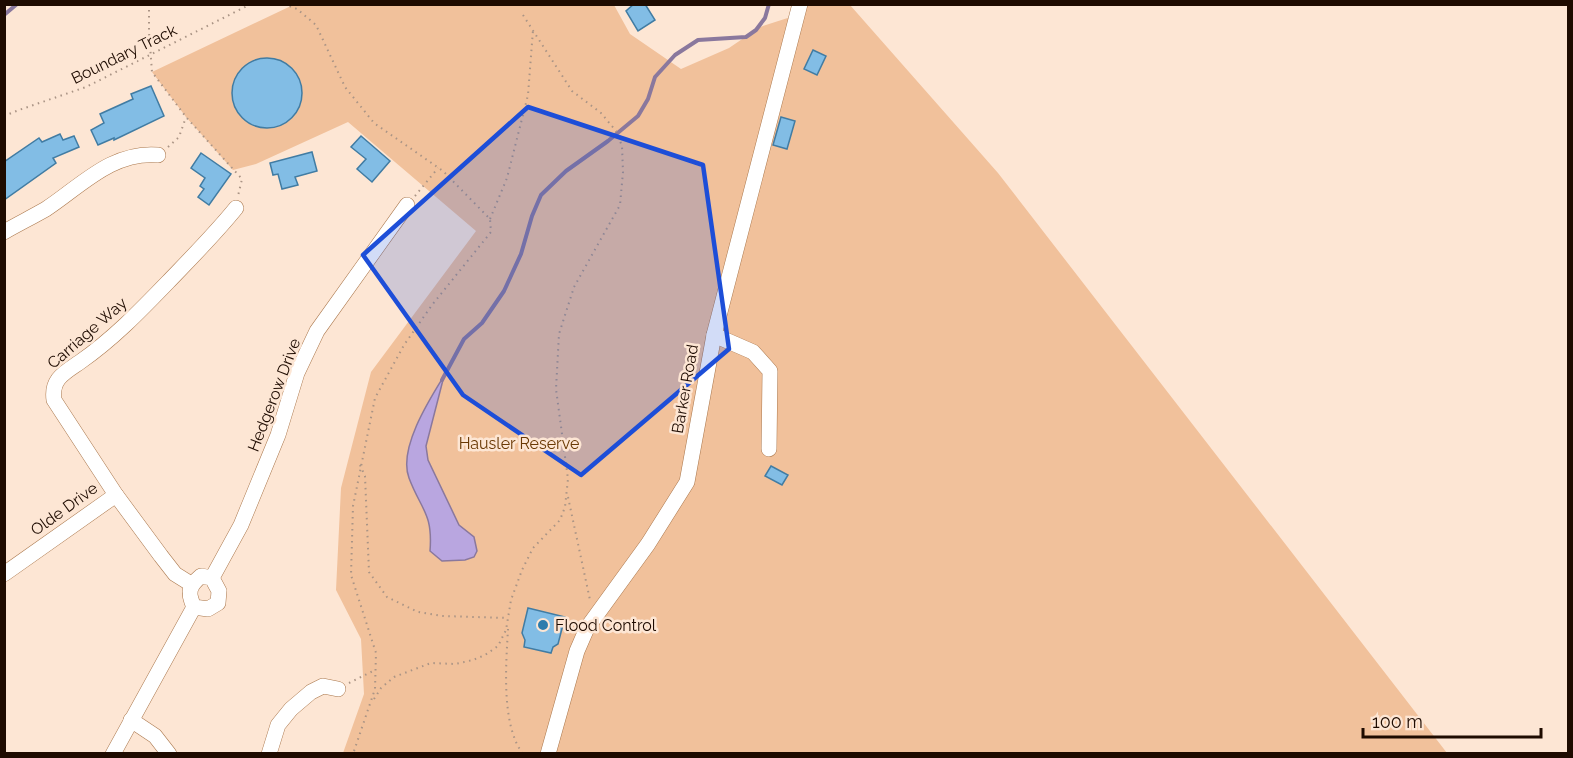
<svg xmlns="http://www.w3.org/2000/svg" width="1573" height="758" font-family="Raleway,sans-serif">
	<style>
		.green { fill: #f1c19b }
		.water { fill: #b9a6e0; stroke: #8a789d; stroke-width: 1.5 }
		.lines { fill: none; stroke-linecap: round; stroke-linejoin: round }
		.stream { stroke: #8a789d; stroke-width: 4 }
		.building { fill: #82bde5; stroke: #417ca3; stroke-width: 1.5 }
		.minor-casing { stroke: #ab784d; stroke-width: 16 }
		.path { stroke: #aa9485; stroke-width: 2; stroke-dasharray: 1.5 4.5; stroke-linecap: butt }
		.minor { stroke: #fff; stroke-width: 15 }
		.marked { fill: #1d4ed8; fill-opacity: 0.2; stroke: #1d4ed8; stroke-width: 4.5; stroke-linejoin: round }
		.poi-dot { fill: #2b7cad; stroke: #fde6d4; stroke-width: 2 }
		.labels { text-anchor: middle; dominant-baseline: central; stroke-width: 5; stroke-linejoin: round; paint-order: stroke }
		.street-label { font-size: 16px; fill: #1e0b00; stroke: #fde6d4 }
		.park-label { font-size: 16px; fill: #693803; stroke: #fde6d4 }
		.poi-label { font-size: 16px; fill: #1e0b00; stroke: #fde6d4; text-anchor: start }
	</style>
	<rect width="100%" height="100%" fill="#fde6d4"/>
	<polygon class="green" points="293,5 614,5 630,34 681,69 729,48 760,27 797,15 801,5 850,5 998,173 1447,753 343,753 364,694 361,639 336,590 341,488 371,372 476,231 348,122 256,164 233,170 186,117 152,72"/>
	<path class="water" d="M 444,376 L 426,446 L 428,460 L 459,525 L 474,537 L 477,551 L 474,557 L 465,560 L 442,561 L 430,551 C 433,513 421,510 409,478 C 398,449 429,400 444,376 Z"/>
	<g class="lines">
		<g class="stream">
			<polyline points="4,15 17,4"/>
			<polyline points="442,380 464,339 482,323 504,291 521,254 532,216 541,195 566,171 608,141 638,116 648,99 655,77 675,55 698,40 746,37 756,30 765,18 769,4"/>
		</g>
	</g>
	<g class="building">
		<polygon points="634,4 645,4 655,20 638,31 626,11"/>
		<polygon points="813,50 826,56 817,75 804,69"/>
		<circle cx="267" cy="93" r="35"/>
		<polygon points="151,86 164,116 114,140 114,138 98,145 91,130 104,123 100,114 133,99 131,94"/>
		<polygon points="781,117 795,121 787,149 773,145"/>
		<polygon points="60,134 63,140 74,136 79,147 53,158 56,163 4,200 4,162 39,138 42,142"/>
		<polygon points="361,136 390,161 372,182 357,169 366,159 351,147"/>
		<polygon points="312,152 317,171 295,177 298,185 282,189 278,174 273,175 270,163"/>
		<polygon points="201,153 231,174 209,205 198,197 204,189 200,186 205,178 191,168"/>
		<polygon points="771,466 788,475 782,485 765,476"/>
		<polygon points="528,608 565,617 558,644 553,647 551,653 524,647 525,640 522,633"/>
	</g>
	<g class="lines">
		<defs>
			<g id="minor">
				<path d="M 4,232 C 18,224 32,217 46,209 C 81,186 112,151 158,155"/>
				<polyline points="714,335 753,352 770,371 769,449"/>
				<polyline points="4,574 116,495"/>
				<path d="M 201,576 L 212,578 L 219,591 L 218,603 L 208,609 L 194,607 C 187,592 189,586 201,576 Z"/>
				<polyline points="212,578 241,525 278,435 297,373 317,331 407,205"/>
				<path d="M 191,584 L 175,574 L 161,556 L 116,495 L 54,400 C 51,379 64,373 80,362 C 113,339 140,311 168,282 C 191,258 215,234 236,208"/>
				<polyline points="131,720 155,736 169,754"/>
				<polyline points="113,754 194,607"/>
				<polyline points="269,754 278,725 291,709 311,692 323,686 338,689"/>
				<polyline points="548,754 577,651 587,628 648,544 687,482 714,335 800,4"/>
			</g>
		</defs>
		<use href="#minor" class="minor-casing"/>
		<g class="path">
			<polyline points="149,4 149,32 152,72 186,117 242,179 238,196"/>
			<polyline points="284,4 297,9 316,25 345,87 374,123 443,171 490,219 491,232 432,305 404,345 375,398 353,506 351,575 376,653 375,689 353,754"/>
			<polyline points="4,116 19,110 86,87 251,4"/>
			<polyline points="168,147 179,137 186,117"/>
			<polyline points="415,196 438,168"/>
			<polyline points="490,219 507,178 528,95 533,30"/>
			<polyline points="360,465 365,476 369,572 387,597 418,612 442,616 508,618"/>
			<polyline points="568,497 590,600"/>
			<path d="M 508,629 C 506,665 501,725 523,754"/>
			<polyline points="349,683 375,670"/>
			<polyline points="374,699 381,688 394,677 431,663 455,664 473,660 485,655 498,646 506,630 511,600 522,570 533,548 560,520 565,507 568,479 556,389 559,334 574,287 620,205 623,172 622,146 616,131 601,113 572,91 521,12"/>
		</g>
		<use href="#minor" class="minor"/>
	</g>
	<path class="marked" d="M 528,107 L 703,165 L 729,349 L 581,475 L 463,395 L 363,255 Z"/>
	<circle class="poi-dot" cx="543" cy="625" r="6"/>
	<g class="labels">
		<g class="street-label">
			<text transform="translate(124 54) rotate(-26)">Boundary Track</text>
			<text transform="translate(87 333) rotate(-41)">Carriage Way</text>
			<text transform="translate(685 389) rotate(-80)">Barker Road</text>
			<text transform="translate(274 395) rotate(-69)">Hedgerow Drive</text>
			<text transform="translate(64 509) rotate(-36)">Olde Drive</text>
		</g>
		<g class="park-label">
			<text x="519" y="443">Hausler Reserve</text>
		</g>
		<g class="poi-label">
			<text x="555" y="625">Flood Control</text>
		</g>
	</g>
	<rect width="1573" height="758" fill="none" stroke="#1e0b00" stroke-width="12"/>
	<path d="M1363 728v9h178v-9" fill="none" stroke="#1e0b00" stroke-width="3"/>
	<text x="1372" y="728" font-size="18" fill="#1e0b00" stroke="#fde6d4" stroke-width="4.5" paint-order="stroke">100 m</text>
</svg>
